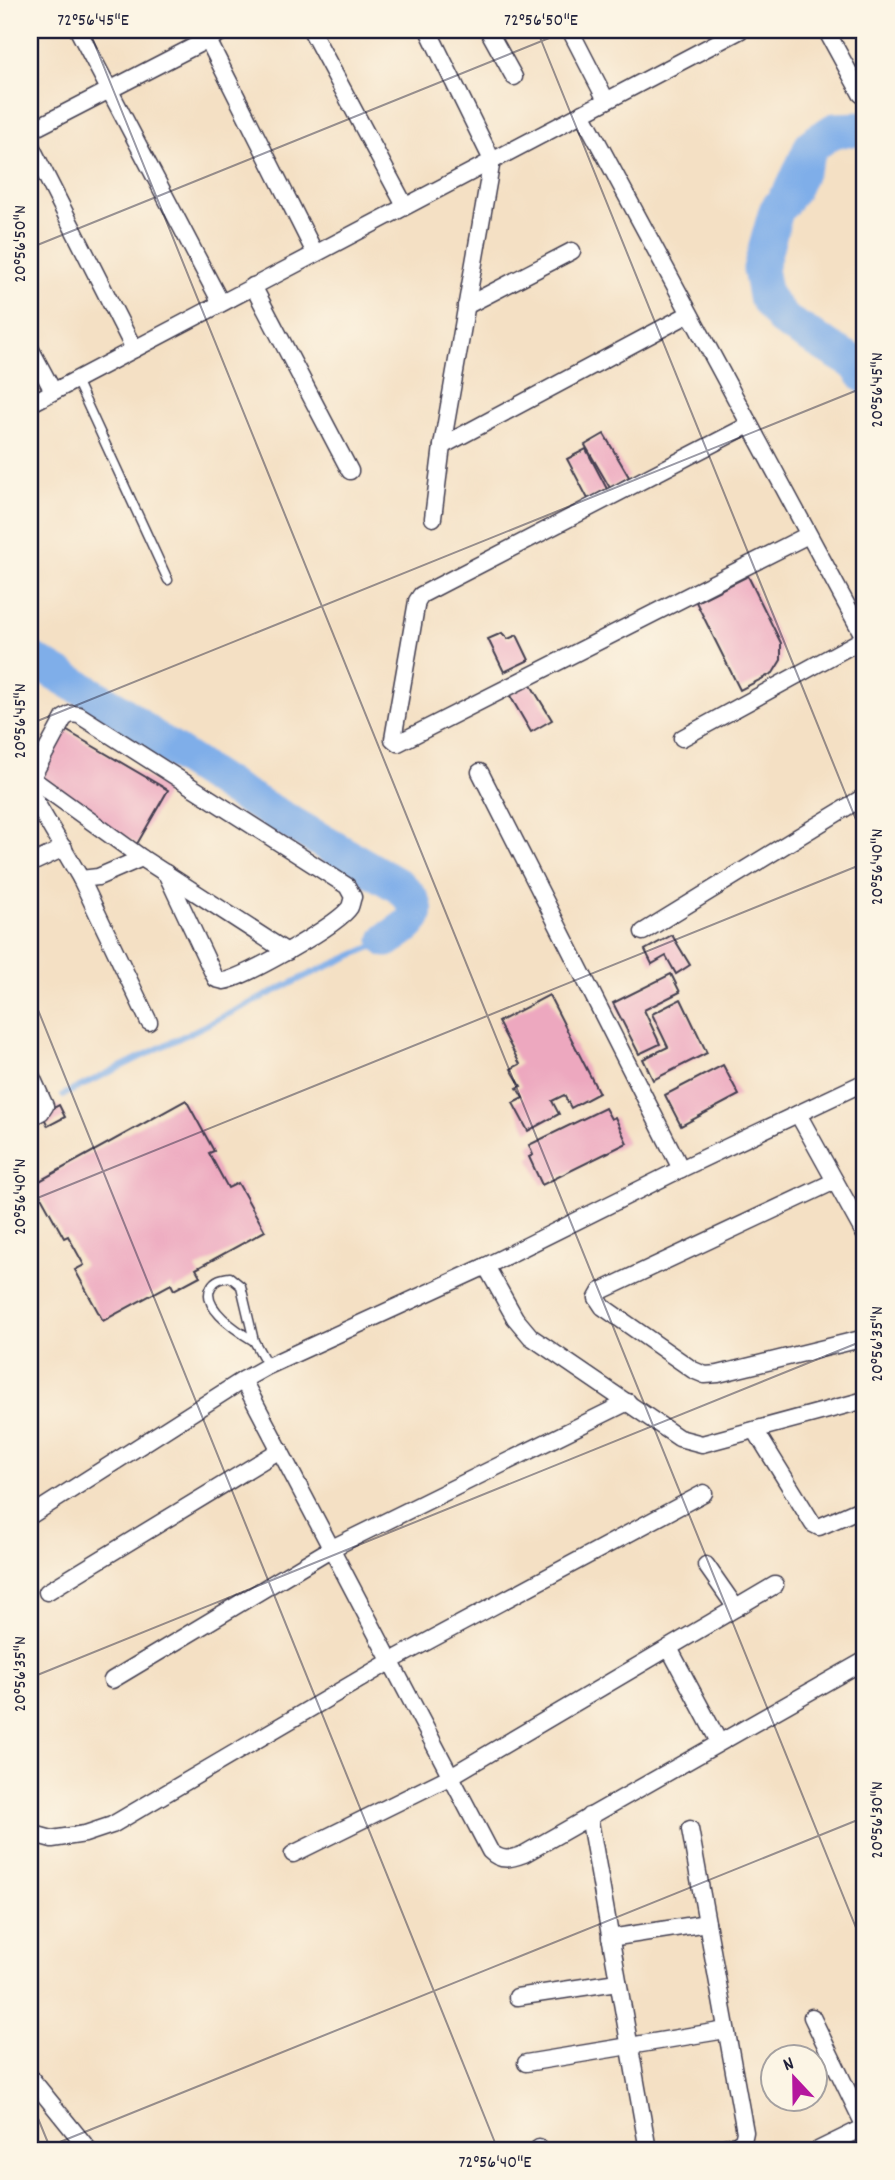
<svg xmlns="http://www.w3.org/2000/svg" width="895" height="2180" font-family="Dekko,sans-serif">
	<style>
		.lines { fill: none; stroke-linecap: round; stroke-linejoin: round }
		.stream { stroke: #7faee9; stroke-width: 6 }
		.river { stroke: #7faee9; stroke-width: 35 }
		.building { fill: #eda8bf }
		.service-casing { stroke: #423e50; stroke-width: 11 }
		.minor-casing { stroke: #423e50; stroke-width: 19 }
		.service { stroke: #fff; stroke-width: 8 }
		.minor { stroke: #fff; stroke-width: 16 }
		.ticks { fill: none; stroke: #22223b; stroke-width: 2; stroke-opacity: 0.45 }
		.neatline { fill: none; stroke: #22223b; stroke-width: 2.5 }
		.ticks-label { font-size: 18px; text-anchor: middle; fill: #22223b }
	</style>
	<rect width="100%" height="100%" fill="#fcf5e5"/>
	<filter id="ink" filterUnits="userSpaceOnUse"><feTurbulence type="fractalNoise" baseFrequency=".0143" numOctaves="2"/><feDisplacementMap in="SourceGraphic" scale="14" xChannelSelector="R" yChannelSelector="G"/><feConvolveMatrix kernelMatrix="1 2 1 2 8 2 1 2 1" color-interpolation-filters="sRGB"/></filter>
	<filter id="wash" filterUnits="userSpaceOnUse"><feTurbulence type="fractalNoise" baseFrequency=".00686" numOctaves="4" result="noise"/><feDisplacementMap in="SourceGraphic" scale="28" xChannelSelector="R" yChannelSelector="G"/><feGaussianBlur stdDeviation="1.57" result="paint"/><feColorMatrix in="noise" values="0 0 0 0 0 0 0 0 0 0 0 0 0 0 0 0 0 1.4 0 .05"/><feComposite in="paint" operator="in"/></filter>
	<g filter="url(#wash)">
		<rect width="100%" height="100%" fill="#f4e0c4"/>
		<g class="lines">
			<polyline class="stream" points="63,1095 308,975 387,940"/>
			<g class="river">
				<polyline points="865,129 835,130 812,145 793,188 776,211 760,269 765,296 783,320 855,363 865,376"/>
				<path d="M 30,658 L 115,708 L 157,740 L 234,790 L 399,886 C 430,913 413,923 387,940"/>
			</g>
		</g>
		<g id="blocks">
			<g class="building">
				<polygon points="604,434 629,477 610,488 585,445"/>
				<polygon points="586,449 607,489 588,499 567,459"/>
				<polygon points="748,576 781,643 781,660 773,673 740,690 696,602"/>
				<polygon points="502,633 508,639 517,635 529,660 504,672 488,639"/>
				<polygon points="529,682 552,720 531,732 509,694"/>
				<polygon points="57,725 168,790 137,844 30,782"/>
				<polygon points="672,935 690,965 676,974 666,956 652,964 645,950"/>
				<polygon points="671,974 680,992 644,1010 660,1044 639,1054 613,1003"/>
				<polygon points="549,995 599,1093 571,1108 564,1095 552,1101 559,1114 528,1131 513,1103 523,1098 517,1088 521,1086 511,1069 520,1064 498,1022"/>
				<polygon points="681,999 707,1053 653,1080 643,1059 668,1047 652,1014"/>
				<polygon points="723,1065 739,1095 681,1126 665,1095"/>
				<polygon points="186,1100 214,1151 209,1153 228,1188 238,1183 265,1231 196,1269 200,1276 174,1290 171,1284 103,1321 75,1270 84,1265 68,1236 64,1238 34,1184"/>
				<polygon points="59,1105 65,1117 48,1126 42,1114"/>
				<polygon points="605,1108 611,1119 615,1117 627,1143 542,1185 529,1157 533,1155 529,1145"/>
			</g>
		</g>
	</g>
	<g filter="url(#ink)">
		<use href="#blocks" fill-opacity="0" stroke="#423e50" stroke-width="2"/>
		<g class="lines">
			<defs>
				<g id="service">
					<polyline points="76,380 168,580"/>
					<path d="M 254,1341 C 239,1332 200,1307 211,1287 C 215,1279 222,1278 230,1277 L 241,1286 L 254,1341 L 268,1366"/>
				</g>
				<g id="minor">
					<polyline points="78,30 221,303"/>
					<polyline points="203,30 315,253"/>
					<polyline points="311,30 405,206"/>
					<polyline points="428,30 492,160 442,446 689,314"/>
					<polyline points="488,30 514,77"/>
					<polyline points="570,30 606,100"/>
					<polyline points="826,30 861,94 865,97"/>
					<polyline points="582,113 865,639"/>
					<polyline points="30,131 226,30"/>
					<polyline points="30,144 134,349"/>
					<polyline points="253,286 350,471"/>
					<polyline points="466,306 572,251"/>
					<polyline points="30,348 53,391"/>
					<polyline points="30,404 741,30"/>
					<polyline points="749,425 421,595 417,601 393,739 398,743 808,535"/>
					<polyline points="433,518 442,446"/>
					<polyline points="682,738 865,638"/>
					<polyline points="480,772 681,1169"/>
					<polyline points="31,778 142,858 287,952"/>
					<path d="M 30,781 L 64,718 L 71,714 L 79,715 L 347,886 L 353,897 C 352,899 351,905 350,907 C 339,925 245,977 224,981 L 216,979 L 213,973 L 166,873"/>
					<polyline points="30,792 81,879 98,877 142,858"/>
					<polyline points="30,864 64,848"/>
					<polyline points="81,879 149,1022"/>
					<polyline points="643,932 865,796"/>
					<polyline points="30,1073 45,1106 41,1112 30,1118"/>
					<polyline points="798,1114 865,1235"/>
					<polyline points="835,1181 601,1291 597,1298 603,1307 693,1370 705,1375 718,1374 865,1338"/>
					<polyline points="486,1266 515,1318 531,1337 679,1438 702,1444 865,1400"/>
					<path d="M 243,1380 L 490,1851 C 501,1862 511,1859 524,1854 L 862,1662"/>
					<polyline points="755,1430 813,1524 819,1527 865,1507"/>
					<polyline points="30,1516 243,1380 268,1366 486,1266 681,1169 865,1082"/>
					<polyline points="706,1565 736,1608"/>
					<polyline points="47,1592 280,1450"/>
					<polyline points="669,1648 719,1742"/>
					<polyline points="112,1680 332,1548 628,1402"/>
					<polyline points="589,1816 648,2150"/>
					<polyline points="690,1829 745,2132 743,2141 736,2145 708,2150"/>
					<polyline points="30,1833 52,1839 85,1834 112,1825 391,1661 704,1493"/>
					<polyline points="293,1854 451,1776 775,1585"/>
					<polyline points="610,1938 707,1923"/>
					<polyline points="517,1997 617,1982"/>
					<polyline points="812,2017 865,2127"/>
					<polyline points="526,2063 726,2030"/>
					<polyline points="30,2077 89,2150"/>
					<polyline points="539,2148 539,2150"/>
					<polyline points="818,2150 865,2127"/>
				</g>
			</defs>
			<use href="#service" class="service-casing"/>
			<use href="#minor" class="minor-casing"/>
			<use href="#service" class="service"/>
			<use href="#minor" class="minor"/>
		</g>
	</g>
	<path class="ticks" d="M 89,30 L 865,1950M 537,30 L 865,842M 30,248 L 569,30M 30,724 L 865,387M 30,990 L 498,2150M 30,1201 L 865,863M 30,1678 L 865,1340M 30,2099 L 51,2150M 40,2150 L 865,1817"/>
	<rect width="895" height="2180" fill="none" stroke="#fcf5e5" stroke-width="77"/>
	<g transform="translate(794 2078) rotate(338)"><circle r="33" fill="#fcf5e5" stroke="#a5a1a1" stroke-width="2"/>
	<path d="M0-5L12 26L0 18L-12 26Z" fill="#b5179e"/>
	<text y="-10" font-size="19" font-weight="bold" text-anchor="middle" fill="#22223b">N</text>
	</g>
	<rect x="38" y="38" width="818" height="2104" class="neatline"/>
	<g class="ticks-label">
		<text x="93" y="25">72°56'45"E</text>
		<text x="541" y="25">72°56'50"E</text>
		<text transform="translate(19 244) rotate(-90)" y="6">20°56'50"N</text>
		<text transform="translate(876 390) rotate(-90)" y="6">20°56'45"N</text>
		<text transform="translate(19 721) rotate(-90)" y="6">20°56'45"N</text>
		<text transform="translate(876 867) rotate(-90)" y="6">20°56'40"N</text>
		<text transform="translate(19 1197) rotate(-90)" y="6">20°56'40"N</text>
		<text transform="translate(876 1344) rotate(-90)" y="6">20°56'35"N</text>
		<text transform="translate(19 1674) rotate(-90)" y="6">20°56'35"N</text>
		<text transform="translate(876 1820) rotate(-90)" y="6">20°56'30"N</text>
		<text x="495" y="2167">72°56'40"E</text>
	</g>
</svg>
